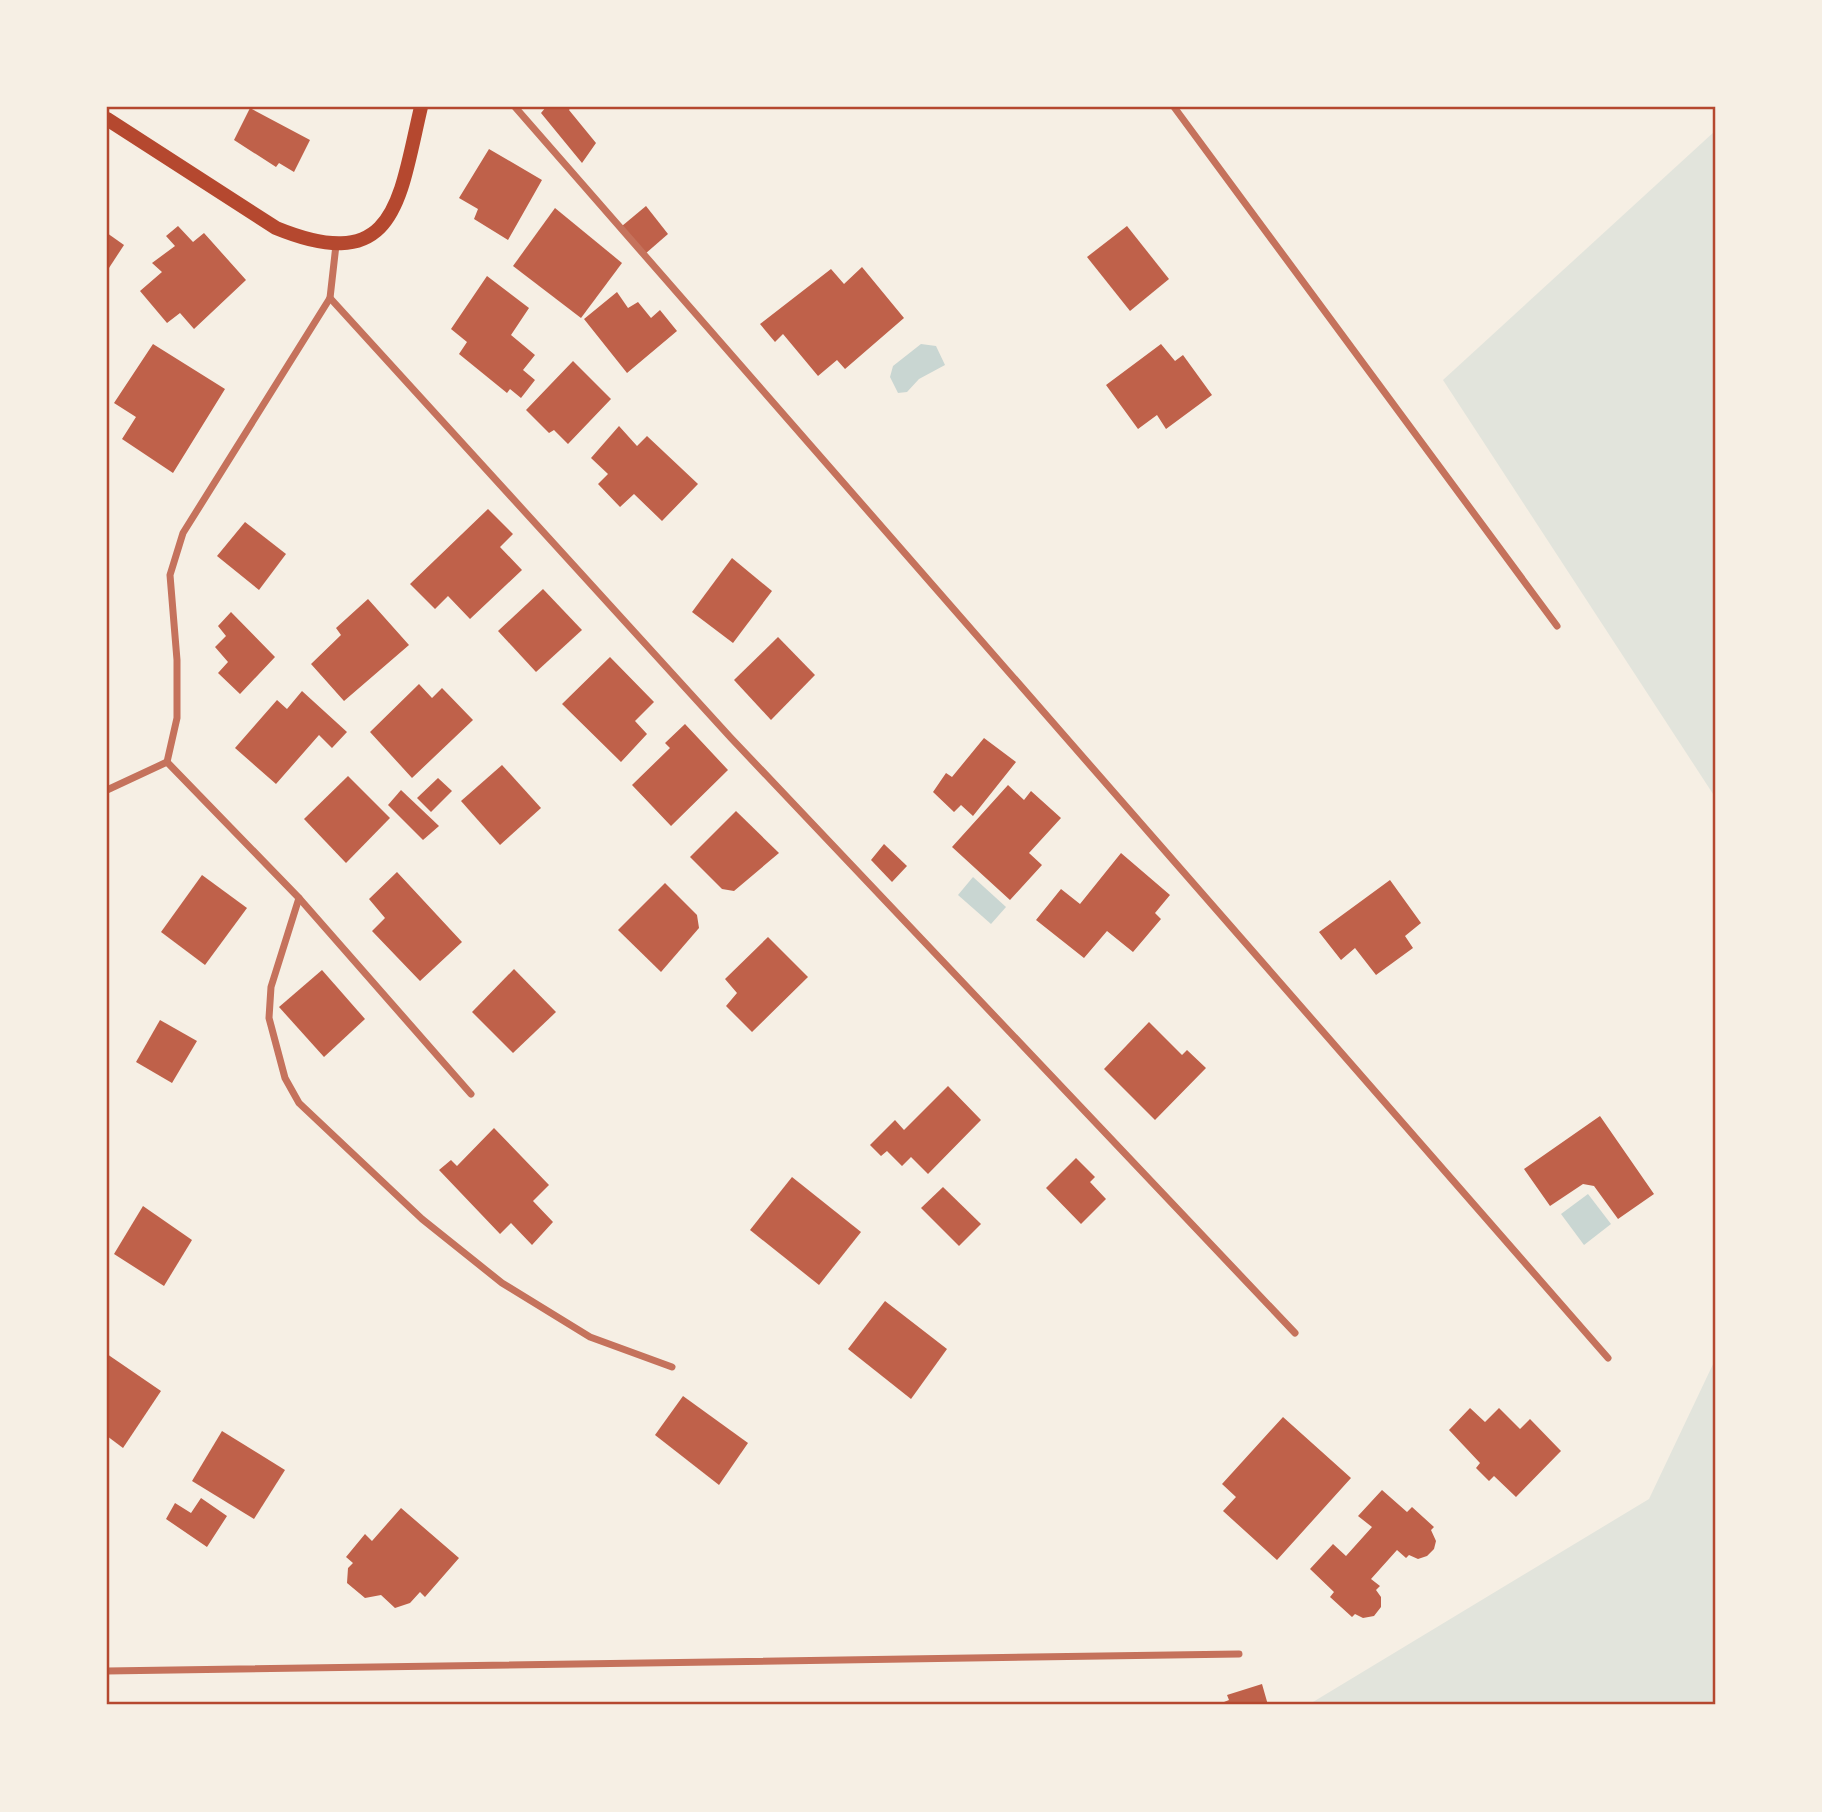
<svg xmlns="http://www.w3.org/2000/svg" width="1822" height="1812" font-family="'Work Sans',sans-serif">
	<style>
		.green { fill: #e2e4dc }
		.water { fill: #c9d6d2 }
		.building { fill: #bf614a }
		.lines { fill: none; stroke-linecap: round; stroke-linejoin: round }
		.minor { stroke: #c5725c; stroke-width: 7 }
		.secondary { stroke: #b5482f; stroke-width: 14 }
		.neatline { fill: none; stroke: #b5482f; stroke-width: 2.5 }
	</style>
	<rect width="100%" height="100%" fill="#f6efe4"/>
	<g class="green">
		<polygon points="1715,131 1715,797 1443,380"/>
		<polygon points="1715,1360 1715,1705 1308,1705 1649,1499"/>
	</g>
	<g class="water">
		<polygon points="921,344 936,346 945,365 919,379 907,392 898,393 890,377 893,366"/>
		<polygon points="973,877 1006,907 991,924 958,895"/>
		<polygon points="1588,1194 1611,1224 1584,1245 1561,1214"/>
	</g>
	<g class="building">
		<polygon points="546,107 571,107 569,110 596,143 582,163 541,113"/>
		<polygon points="250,108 310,140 294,172 279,163 276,167 234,140"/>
		<polygon points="489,149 542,180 508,240 474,219 478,209 459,198"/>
		<polygon points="646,206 668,234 645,254 622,226"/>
		<polygon points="555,208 622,263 581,318 513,266"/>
		<polygon points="178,226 193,242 204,233 246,280 194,329 180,313 167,323 140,291 162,272 152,263 175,246 166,236"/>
		<polygon points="1127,226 1169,279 1130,311 1087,257"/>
		<polygon points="107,233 124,245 107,271"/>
		<polygon points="862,267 904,318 845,369 837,360 818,376 783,334 775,342 760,324 831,269 844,284"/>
		<polygon points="487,276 529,308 511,335 535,355 523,370 535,380 521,398 510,389 507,393 459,354 467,342 451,329"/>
		<polygon points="617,292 628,308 638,302 651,318 660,310 677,331 627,373 584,319"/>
		<polygon points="153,344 225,389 173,473 122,439 136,417 114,403"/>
		<polygon points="1161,344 1175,361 1183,355 1212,395 1166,429 1157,415 1138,429 1106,385"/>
		<polygon points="573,361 611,399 568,444 554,430 549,433 526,410"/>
		<polygon points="619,426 637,446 647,436 698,484 662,521 634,494 620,507 598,484 608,474 591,458"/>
		<polygon points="488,509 513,534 500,547 522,570 470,619 448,596 435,609 410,584"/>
		<polygon points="245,522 286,554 259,590 217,556"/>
		<polygon points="732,558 772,591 733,643 692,612"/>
		<polygon points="543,589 582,630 536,672 498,631"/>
		<polygon points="368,599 409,645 344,701 311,664 341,635 336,628"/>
		<polygon points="231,612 275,657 240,694 218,673 228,662 215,647 226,636 218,626"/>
		<polygon points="778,637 815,675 771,720 734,680"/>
		<polygon points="610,657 654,702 635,721 647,734 621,762 562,704"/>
		<polygon points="419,684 432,698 442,688 473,720 412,778 370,732"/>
		<polygon points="302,691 347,732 332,748 319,735 276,784 235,748 277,700 287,709"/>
		<polygon points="685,724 728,770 671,826 632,785 670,748 665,743"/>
		<polygon points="984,738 1016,762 973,816 961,805 954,812 933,792 946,773 952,777"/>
		<polygon points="502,765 541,808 500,845 461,801"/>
		<polygon points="348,776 390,818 346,863 304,819"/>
		<polygon points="438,778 452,791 431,812 417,798"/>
		<polygon points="1008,785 1024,800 1031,791 1061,818 1029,853 1042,865 1010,900 952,847"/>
		<polygon points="401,790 439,826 423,840 388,805"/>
		<polygon points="736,811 779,853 734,891 722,889 690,857"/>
		<polygon points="884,844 907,866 892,882 871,860"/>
		<polygon points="1121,853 1170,895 1155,913 1161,919 1133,952 1107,931 1084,958 1036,920 1061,889 1080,904"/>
		<polygon points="397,872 462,942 420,981 372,931 385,918 369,899"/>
		<polygon points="202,875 247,908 205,965 161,932"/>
		<polygon points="1390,880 1421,923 1405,936 1413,948 1376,975 1355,948 1341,960 1319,932"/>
		<polygon points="665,883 697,915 699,928 661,972 618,930"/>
		<polygon points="768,937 808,977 752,1032 726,1006 737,993 725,979"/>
		<polygon points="514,969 556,1012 513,1053 472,1012"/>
		<polygon points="322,970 365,1019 324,1057 279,1007"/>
		<polygon points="160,1020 197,1041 172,1083 136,1062"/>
		<polygon points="1149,1022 1182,1055 1187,1050 1206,1068 1155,1120 1104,1069"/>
		<polygon points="948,1086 981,1120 928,1174 911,1157 902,1166 887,1151 881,1156 870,1145 895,1120 904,1130"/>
		<polygon points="1600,1116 1654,1194 1618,1219 1594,1186 1583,1184 1550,1206 1524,1169"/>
		<polygon points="494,1128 549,1185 533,1201 553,1222 532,1245 511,1223 500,1234 439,1170 451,1160 457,1166"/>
		<polygon points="1076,1158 1095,1177 1090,1182 1106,1199 1081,1224 1046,1188"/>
		<polygon points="792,1177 861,1232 819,1285 750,1230"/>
		<polygon points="943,1187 981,1224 959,1246 921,1208"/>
		<polygon points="143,1206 192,1240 164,1286 114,1254"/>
		<polygon points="885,1301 947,1349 911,1399 848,1349"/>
		<polygon points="107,1354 161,1391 123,1448 107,1436"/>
		<polygon points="683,1396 748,1443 719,1485 655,1435"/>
		<polygon points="1470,1408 1485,1422 1499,1408 1520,1429 1530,1419 1561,1451 1516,1497 1494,1476 1489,1481 1476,1468 1480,1463 1449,1430"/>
		<polygon points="1283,1417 1351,1478 1277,1560 1223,1511 1236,1497 1222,1484"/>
		<polygon points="222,1431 285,1470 254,1519 192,1481"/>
		<polygon points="1382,1490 1407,1512 1412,1507 1434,1527 1431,1530 1436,1541 1434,1549 1427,1556 1418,1559 1409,1555 1406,1558 1397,1550 1371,1579 1380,1586 1376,1590 1381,1597 1381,1607 1374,1616 1363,1618 1355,1614 1352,1617 1330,1597 1334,1592 1310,1569 1333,1544 1346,1556 1372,1527 1358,1516"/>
		<polygon points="201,1498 227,1516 207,1547 166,1519 175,1503 191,1513"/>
		<polygon points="401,1508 459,1558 425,1597 420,1592 410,1603 395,1608 381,1595 365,1598 347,1583 348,1568 353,1563 346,1557 365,1534 372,1541"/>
		<polygon points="1262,1684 1268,1705 1225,1705 1224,1702 1229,1700 1227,1695"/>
	</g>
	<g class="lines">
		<g class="minor">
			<polyline points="515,107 1608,1358"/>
			<polyline points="1174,107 1557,626"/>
			<polyline points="330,298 731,738 1295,1333"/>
			<polyline points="167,762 299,898 471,1094"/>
			<polyline points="107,790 167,762 177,718 177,660 170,575 183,533 330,298 336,245"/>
			<polyline points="299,898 271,987 269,1018 285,1078 299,1103 422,1219 502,1283 590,1337 672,1367"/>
			<polyline points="107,1671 1239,1654"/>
		</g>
		<path class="secondary" d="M 107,119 L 276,228 C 396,277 399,201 421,107"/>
	</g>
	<rect width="1822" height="1812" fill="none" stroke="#f6efe4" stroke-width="217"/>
	<rect x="108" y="108" width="1606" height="1595" class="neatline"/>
</svg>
